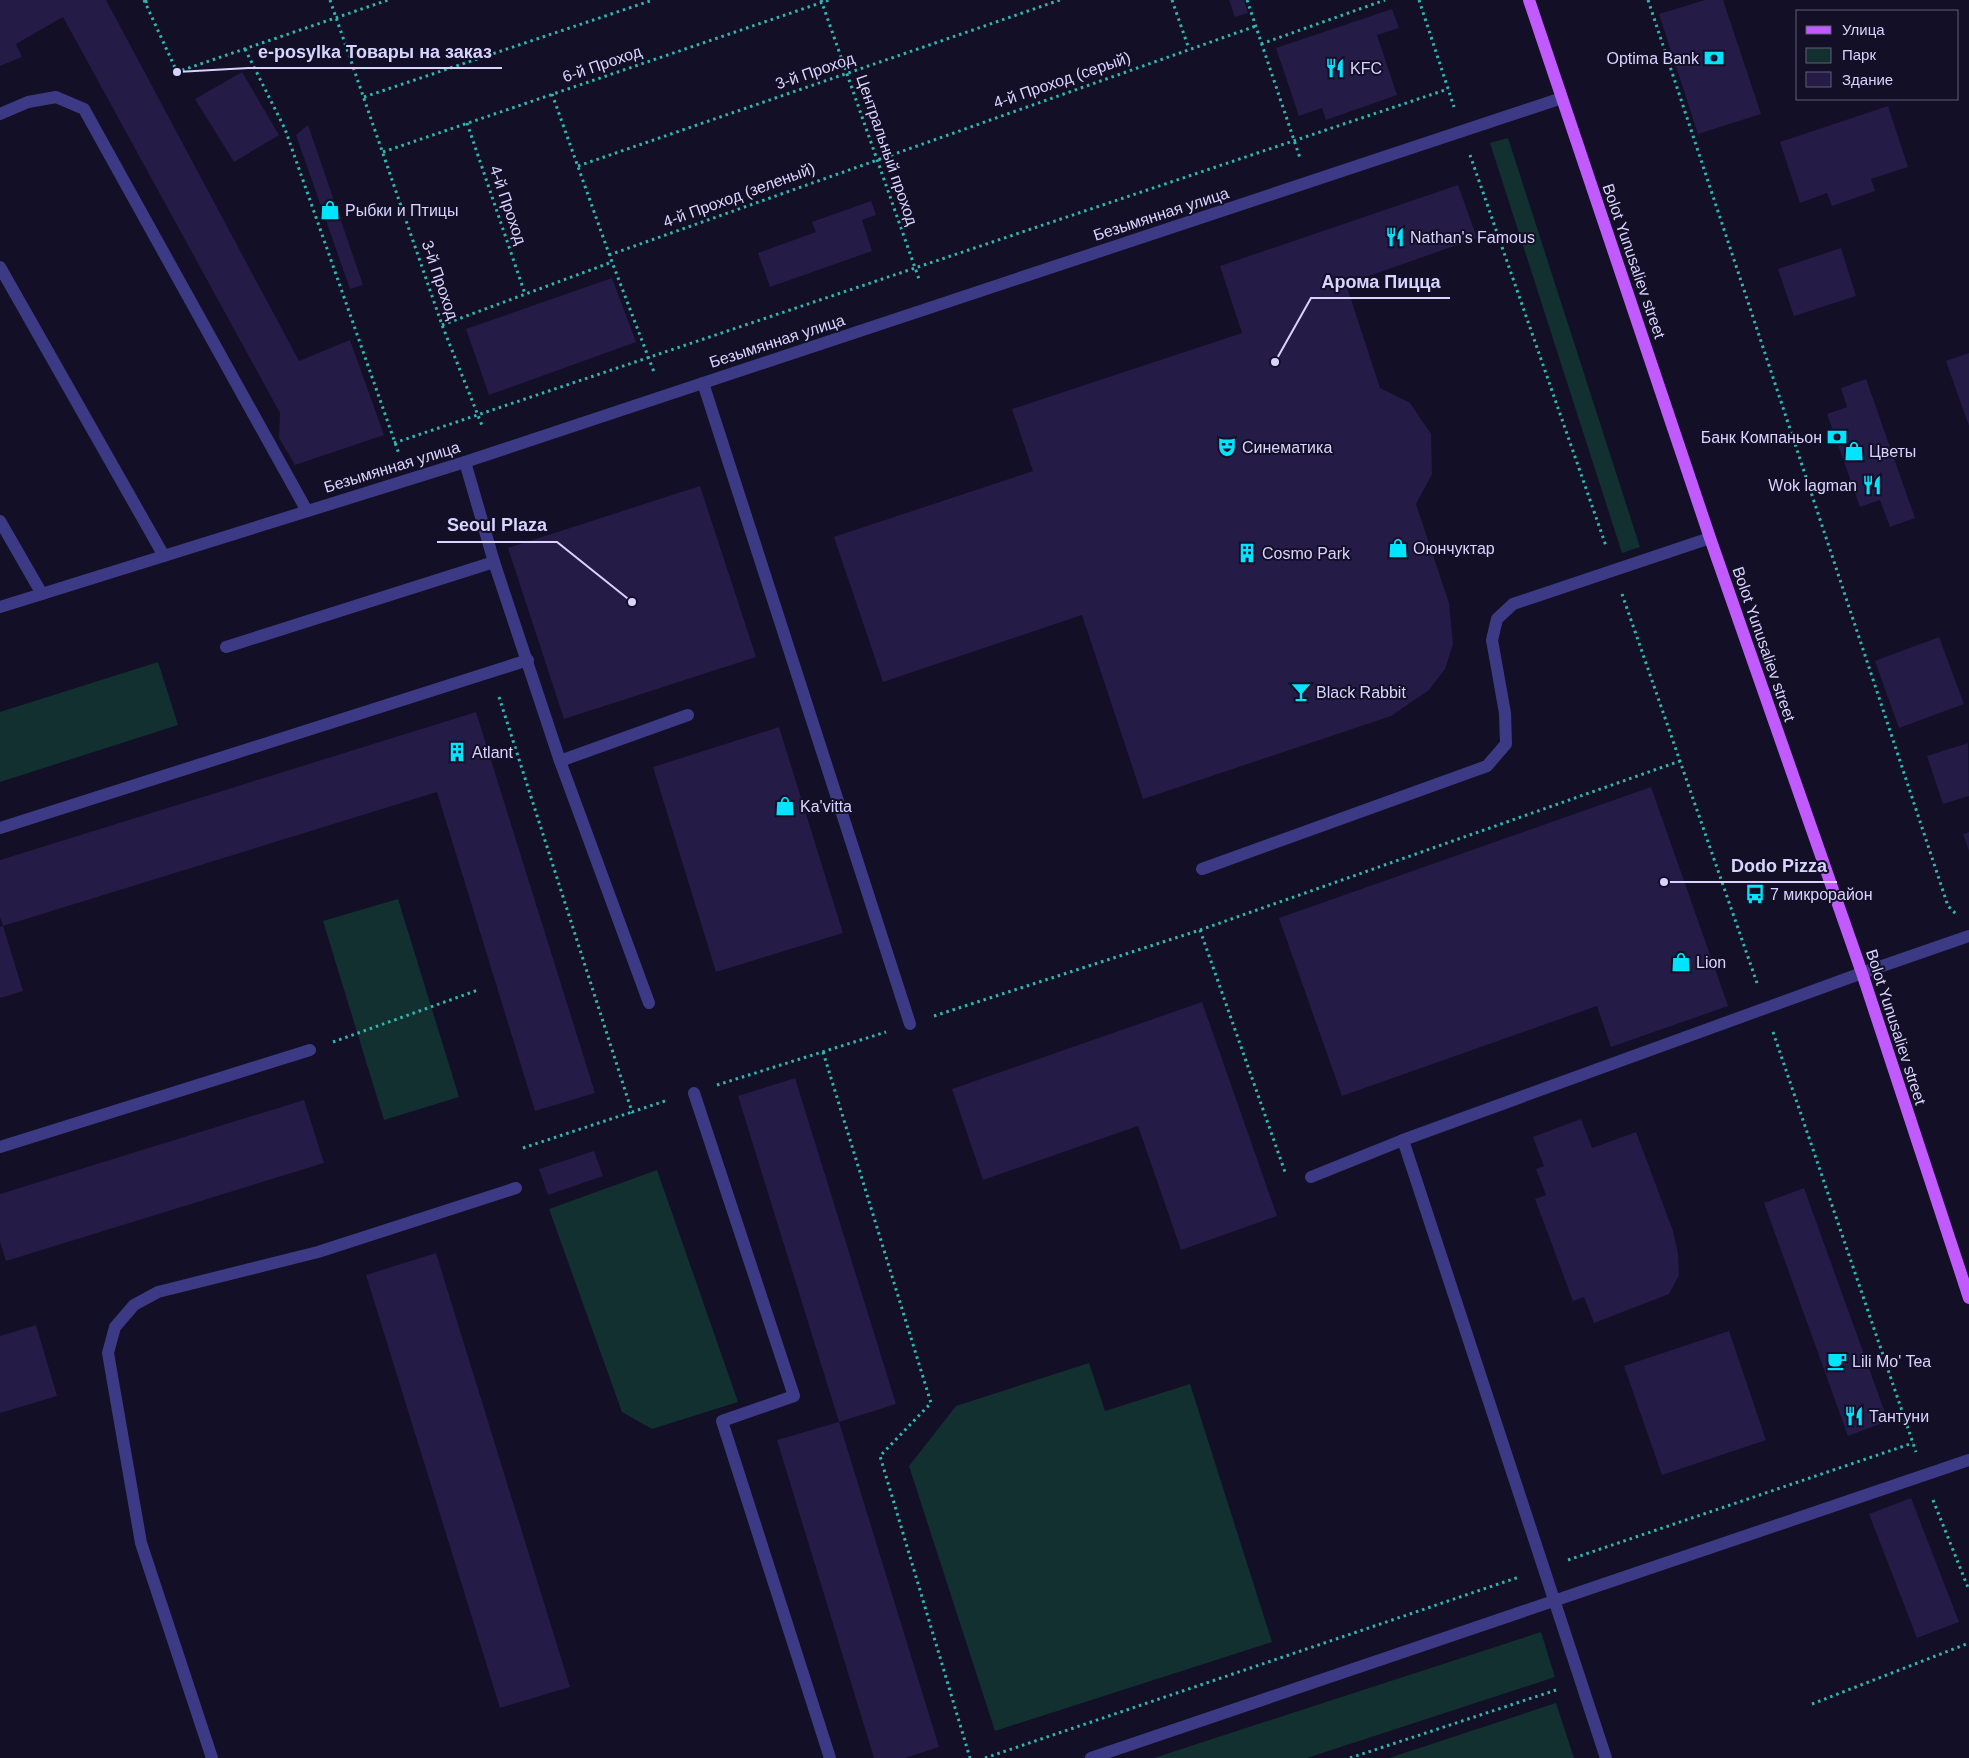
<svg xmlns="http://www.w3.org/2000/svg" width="1969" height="1758" font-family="Helvetica,sans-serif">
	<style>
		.green { fill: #12302f }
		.building { fill: #241b47 }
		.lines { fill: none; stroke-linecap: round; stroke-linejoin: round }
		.path { stroke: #2fb8b0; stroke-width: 3; stroke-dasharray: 2.5 4; stroke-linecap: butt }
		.lane { stroke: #3d3a85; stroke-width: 12 }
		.street { stroke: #3d3a85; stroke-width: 12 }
		.primary { stroke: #c25bff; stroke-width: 12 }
		.labels { text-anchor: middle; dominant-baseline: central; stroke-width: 4; stroke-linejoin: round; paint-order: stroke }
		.poi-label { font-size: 16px; fill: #d9d4ff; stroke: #130f26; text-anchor: start }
		.street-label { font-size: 16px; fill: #d9d4ff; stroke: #130f26 }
		.leader { fill: none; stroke: #d9d4ff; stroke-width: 2 }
		.callout-dot { fill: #d9d4ff; stroke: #130f26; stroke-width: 2 }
		.callout-label { font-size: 18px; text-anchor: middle; font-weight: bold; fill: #d9d4ff; stroke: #130f26; stroke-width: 4; stroke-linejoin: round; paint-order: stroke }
	</style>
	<rect width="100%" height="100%" fill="#130f26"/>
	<g class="green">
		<polygon points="1508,138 1640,547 1622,553 1490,143"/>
		<polygon points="158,662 178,725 0,782 0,712"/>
		<polygon points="398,899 459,1097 384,1120 323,921"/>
		<polygon points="657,1170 738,1402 652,1429 622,1412 549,1209"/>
		<polygon points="1089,1363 1105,1411 1190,1384 1272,1642 995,1731 909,1466 956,1406"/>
		<polygon points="1541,1632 1555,1677 1307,1758 1154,1758"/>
		<polygon points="1556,1703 1574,1758 1389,1758"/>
	</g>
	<g class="building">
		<polygon points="0,0 106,0 299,361 350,340 384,435 295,465 279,438 280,413 63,17 16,44 22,57 0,66"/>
		<polygon points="1229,0 1244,0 1248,13 1235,17"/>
		<polygon points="1705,0 1723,0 1761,114 1698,134 1659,14"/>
		<polygon points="1392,9 1399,28 1377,35 1397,95 1326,120 1322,108 1299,116 1276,48"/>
		<polygon points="242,72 279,135 234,162 195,99"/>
		<polygon points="1888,106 1908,167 1871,179 1875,191 1832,206 1827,193 1800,203 1780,142"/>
		<polygon points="308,125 363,285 350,289 296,135"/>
		<polygon points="1458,185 1477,238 1346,284 1380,388 1410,403 1431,434 1432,474 1416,504 1449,603 1453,644 1445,669 1429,690 1391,716 1143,799 1082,615 883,682 834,537 1033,471 1012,409 1242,333 1220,266"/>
		<polygon points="871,201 876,215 862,220 872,251 770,287 758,253 816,232 812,222"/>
		<polygon points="1841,248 1856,296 1794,316 1778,269"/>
		<polygon points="612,278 636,342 489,395 466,329"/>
		<polygon points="1969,353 1969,426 1946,361"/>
		<polygon points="1866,379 1915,518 1890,527 1880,500 1860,507 1827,414 1847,407 1841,388"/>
		<polygon points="700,486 756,657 564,719 508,548"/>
		<polygon points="1939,637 1964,704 1899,728 1875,661"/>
		<polygon points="476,712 595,1093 535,1111 437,792 3,926 0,917 0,860"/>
		<polygon points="779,727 843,933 716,972 653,767"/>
		<polygon points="1968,743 1969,796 1943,804 1927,756"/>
		<polygon points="1651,787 1728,1006 1611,1047 1597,1006 1342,1096 1279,918"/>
		<polygon points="1969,832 1969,851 1963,834"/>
		<polygon points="3,926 23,991 0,998 0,927"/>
		<polygon points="1202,1002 1277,1216 1181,1250 1138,1126 983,1180 952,1089"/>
		<polygon points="795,1078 896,1404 839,1422 738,1096"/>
		<polygon points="304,1100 324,1163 6,1261 0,1242 0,1194"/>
		<polygon points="1581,1119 1592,1148 1636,1132 1673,1231 1678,1253 1679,1275 1669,1294 1594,1323 1584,1297 1573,1301 1535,1199 1546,1195 1536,1169 1544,1166 1533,1137"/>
		<polygon points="594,1151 603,1176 548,1195 539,1169"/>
		<polygon points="1804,1188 1888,1421 1848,1436 1764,1203"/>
		<polygon points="436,1253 570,1687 500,1708 366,1275"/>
		<polygon points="36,1325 57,1396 0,1413 0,1336"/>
		<polygon points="1729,1331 1766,1440 1662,1475 1624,1366"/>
		<polygon points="839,1422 939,1747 905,1758 874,1758 777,1440"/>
		<polygon points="1911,1498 1959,1622 1917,1638 1869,1514"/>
	</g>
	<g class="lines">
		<g class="path">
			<polyline points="144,0 177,72 388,0"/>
			<polyline points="330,0 442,325 483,428"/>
			<polyline points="821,0 920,282"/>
			<polyline points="1172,0 1189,49"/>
			<polyline points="1247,0 1300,158"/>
			<polyline points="1419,0 1454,107"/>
			<polyline points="1648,0 1948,906 1956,914"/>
			<polyline points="145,2 150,0"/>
			<polyline points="1261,44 1385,0"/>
			<polyline points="245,49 285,129 399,454"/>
			<polyline points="552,94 612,262 654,372"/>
			<polyline points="364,97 653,0"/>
			<polyline points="467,123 525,294"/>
			<polyline points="383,152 829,0"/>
			<polyline points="1470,155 1606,546"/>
			<polyline points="578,166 1060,0"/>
			<polyline points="609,255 1256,26"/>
			<polyline points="442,325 612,262"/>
			<polyline points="394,443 1448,89"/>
			<polyline points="1622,594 1757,983"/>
			<polyline points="499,697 632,1112 668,1100"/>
			<polyline points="1200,930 1285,1172"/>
			<polyline points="934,1016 1200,930 1680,761"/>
			<polyline points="1773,1032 1916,1452"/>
			<polyline points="333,1042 478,990"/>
			<polyline points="823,1052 931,1403 880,1456 970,1758"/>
			<polyline points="717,1085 886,1032"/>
			<polyline points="523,1148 632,1112"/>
			<polyline points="1933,1500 1969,1590"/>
			<polyline points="1568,1560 1913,1443"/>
			<polyline points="1812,1704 1969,1643"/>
			<polyline points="985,1758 1519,1577"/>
			<polyline points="1350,1758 1556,1690"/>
		</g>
		<g class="lane">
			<polyline points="0,114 28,102 56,97 84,109 307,511"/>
			<polyline points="0,267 164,556"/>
			<polyline points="703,383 910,1024"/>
			<polyline points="465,462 494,562 560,761 688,715"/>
			<polyline points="0,521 42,594"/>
			<polyline points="226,647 494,562"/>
			<polyline points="560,761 649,1003"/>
			<polyline points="0,828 528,660"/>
			<polyline points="1202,869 1487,766 1506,744 1505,713 1492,640 1497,619 1513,604 1710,538"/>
			<polyline points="1403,1140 1606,1758"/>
			<polyline points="0,1147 310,1050"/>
			<polyline points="1311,1177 1403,1140 1862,973"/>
		</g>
		<g class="street">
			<polyline points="0,607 465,462 1562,98"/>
			<polyline points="1862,973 1969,936"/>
			<polyline points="694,1093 794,1396 722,1421 830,1758"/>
			<polyline points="212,1758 141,1543 108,1353 115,1327 134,1305 158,1292 318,1252 516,1188"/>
			<polyline points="1091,1758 1969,1460"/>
		</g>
		<polyline class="primary" points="1529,0 1710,538 1862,973 1969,1298"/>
	</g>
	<defs>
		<symbol id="bank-bare" viewBox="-9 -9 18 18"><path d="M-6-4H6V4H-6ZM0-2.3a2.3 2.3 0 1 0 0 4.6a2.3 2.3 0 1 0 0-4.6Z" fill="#00e5ff" stroke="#130f26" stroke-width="2.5" paint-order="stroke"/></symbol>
		<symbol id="restaurant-bare" viewBox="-9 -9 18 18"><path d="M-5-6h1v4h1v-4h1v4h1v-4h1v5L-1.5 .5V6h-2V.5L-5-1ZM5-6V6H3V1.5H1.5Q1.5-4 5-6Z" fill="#00e5ff" stroke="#130f26" stroke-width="2.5" paint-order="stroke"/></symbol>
		<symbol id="shop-bare" viewBox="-9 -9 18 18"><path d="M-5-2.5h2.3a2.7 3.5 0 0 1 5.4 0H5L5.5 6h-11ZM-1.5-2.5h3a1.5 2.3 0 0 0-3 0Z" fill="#00e5ff" stroke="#130f26" stroke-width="2.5" paint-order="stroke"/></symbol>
		<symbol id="theatre-bare" viewBox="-9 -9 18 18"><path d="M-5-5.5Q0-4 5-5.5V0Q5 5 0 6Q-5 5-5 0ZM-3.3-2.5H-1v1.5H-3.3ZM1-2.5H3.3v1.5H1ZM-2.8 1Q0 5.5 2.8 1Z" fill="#00e5ff" stroke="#130f26" stroke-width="2.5" paint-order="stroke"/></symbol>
		<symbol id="building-bare" viewBox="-9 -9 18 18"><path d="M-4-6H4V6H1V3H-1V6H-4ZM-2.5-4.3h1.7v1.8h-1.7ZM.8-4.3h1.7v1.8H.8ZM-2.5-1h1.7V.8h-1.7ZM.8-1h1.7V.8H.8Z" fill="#00e5ff" stroke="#130f26" stroke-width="2.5" paint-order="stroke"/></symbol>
		<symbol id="bar-bare" viewBox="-9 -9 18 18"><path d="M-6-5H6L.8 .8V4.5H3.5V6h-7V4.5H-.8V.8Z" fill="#00e5ff" stroke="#130f26" stroke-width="2.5" paint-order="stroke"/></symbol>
		<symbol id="bus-bare" viewBox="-9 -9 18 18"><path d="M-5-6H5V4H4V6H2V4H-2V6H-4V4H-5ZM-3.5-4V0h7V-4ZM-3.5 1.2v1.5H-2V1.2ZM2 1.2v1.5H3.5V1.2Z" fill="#00e5ff" stroke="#130f26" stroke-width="2.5" paint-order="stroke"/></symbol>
		<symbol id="cafe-bare" viewBox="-9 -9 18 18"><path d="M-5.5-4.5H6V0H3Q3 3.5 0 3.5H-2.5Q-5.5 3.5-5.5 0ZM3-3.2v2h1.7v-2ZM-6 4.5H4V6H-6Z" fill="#00e5ff" stroke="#130f26" stroke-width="2.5" paint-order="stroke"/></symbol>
	</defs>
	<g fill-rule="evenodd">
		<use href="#bank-bare" x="1700" y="44" width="28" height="28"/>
		<use href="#restaurant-bare" x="1321" y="54" width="28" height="28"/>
		<use href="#shop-bare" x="316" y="196" width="28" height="28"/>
		<use href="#restaurant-bare" x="1381" y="223" width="28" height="28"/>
		<use href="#bank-bare" x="1823" y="423" width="28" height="28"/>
		<use href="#theatre-bare" x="1213" y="433" width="28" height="28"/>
		<use href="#shop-bare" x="1840" y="437" width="28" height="28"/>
		<use href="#restaurant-bare" x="1858" y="471" width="28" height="28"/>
		<use href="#shop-bare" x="1384" y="534" width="28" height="28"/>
		<use href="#building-bare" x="1233" y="539" width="28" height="28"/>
		<use href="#bar-bare" x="1287" y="678" width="28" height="28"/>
		<use href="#building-bare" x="443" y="738" width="28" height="28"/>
		<use href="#shop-bare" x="771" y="792" width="28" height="28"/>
		<use href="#bus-bare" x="1741" y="880" width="28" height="28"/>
		<use href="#shop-bare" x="1667" y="948" width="28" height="28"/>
		<use href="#cafe-bare" x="1823" y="1347" width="28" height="28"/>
		<use href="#restaurant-bare" x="1840" y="1402" width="28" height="28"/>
	</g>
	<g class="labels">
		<g class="poi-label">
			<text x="1699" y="58" text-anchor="end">Optima Bank</text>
			<text x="1350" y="68">KFC</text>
			<text x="345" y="210">Рыбки и Птицы</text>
			<text x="1410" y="237">Nathan's Famous</text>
			<text x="1822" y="437" text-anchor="end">Банк Компаньон</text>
			<text x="1242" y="447">Синематика</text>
			<text x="1869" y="451">Цветы</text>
			<text x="1857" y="485" text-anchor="end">Wok lagman</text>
			<text x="1413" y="548">Оюнчуктар</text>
			<text x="1262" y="553">Cosmo Park</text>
			<text x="1316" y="692">Black Rabbit</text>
			<text x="472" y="752">Atlant</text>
			<text x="800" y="806">Ka'vitta</text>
			<text x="1770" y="894">7 микрорайон</text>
			<text x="1696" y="962">Lion</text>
			<text x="1852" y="1361">Lili Mo' Tea</text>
			<text x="1869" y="1416">Тантуни</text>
		</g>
		<g class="street-label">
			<text transform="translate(602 64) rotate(-19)">6-й Проход</text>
			<text transform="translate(815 71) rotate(-19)">3-й Проход</text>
			<text transform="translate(1062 80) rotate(-19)">4-й Проход (серый)</text>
			<text transform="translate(887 150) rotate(71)">Центральный проход</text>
			<text transform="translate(739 195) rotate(-20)">4-й Проход (зеленый)</text>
			<text transform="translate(508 205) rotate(71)">4-й Проход</text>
			<text transform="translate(1161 214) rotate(-18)">Безымянная улица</text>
			<text transform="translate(1634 261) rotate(71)">Bolot Yunusaliev street</text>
			<text transform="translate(440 280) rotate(71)">3-й Проход</text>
			<text transform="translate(777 341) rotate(-18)">Безымянная улица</text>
			<text transform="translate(392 467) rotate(-17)">Безымянная улица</text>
			<text transform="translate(1764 644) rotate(71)">Bolot Yunusaliev street</text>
			<text transform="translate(1896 1027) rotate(72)">Bolot Yunusaliev street</text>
		</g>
	</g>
	<path class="leader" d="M177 72L248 68H502M1275 362L1311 298H1450M632 602L557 542H437M1664 882L1721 882H1837"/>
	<g class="callout-dot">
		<circle cx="177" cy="72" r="5"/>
		<circle cx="1275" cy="362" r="5"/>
		<circle cx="632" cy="602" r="5"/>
		<circle cx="1664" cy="882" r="5"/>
	</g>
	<g class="callout-label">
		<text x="375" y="58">e-posylka Товары на заказ</text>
		<text x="1381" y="288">Арома Пицца</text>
		<text x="497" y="531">Seoul Plaza</text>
		<text x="1779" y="872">Dodo Pizza</text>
	</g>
	<rect x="1796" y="10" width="162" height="90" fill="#130f26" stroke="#625e7d"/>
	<rect x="1806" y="26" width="25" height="8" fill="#c25bff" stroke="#625e7d"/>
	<text x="1842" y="35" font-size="15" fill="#d9d4ff">Улица</text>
	<rect x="1806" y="48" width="25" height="15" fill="#12302f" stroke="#625e7d"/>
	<text x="1842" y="60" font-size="15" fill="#d9d4ff">Парк</text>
	<rect x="1806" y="72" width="25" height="15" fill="#241b47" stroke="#625e7d"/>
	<text x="1842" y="85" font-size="15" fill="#d9d4ff">Здание</text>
</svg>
